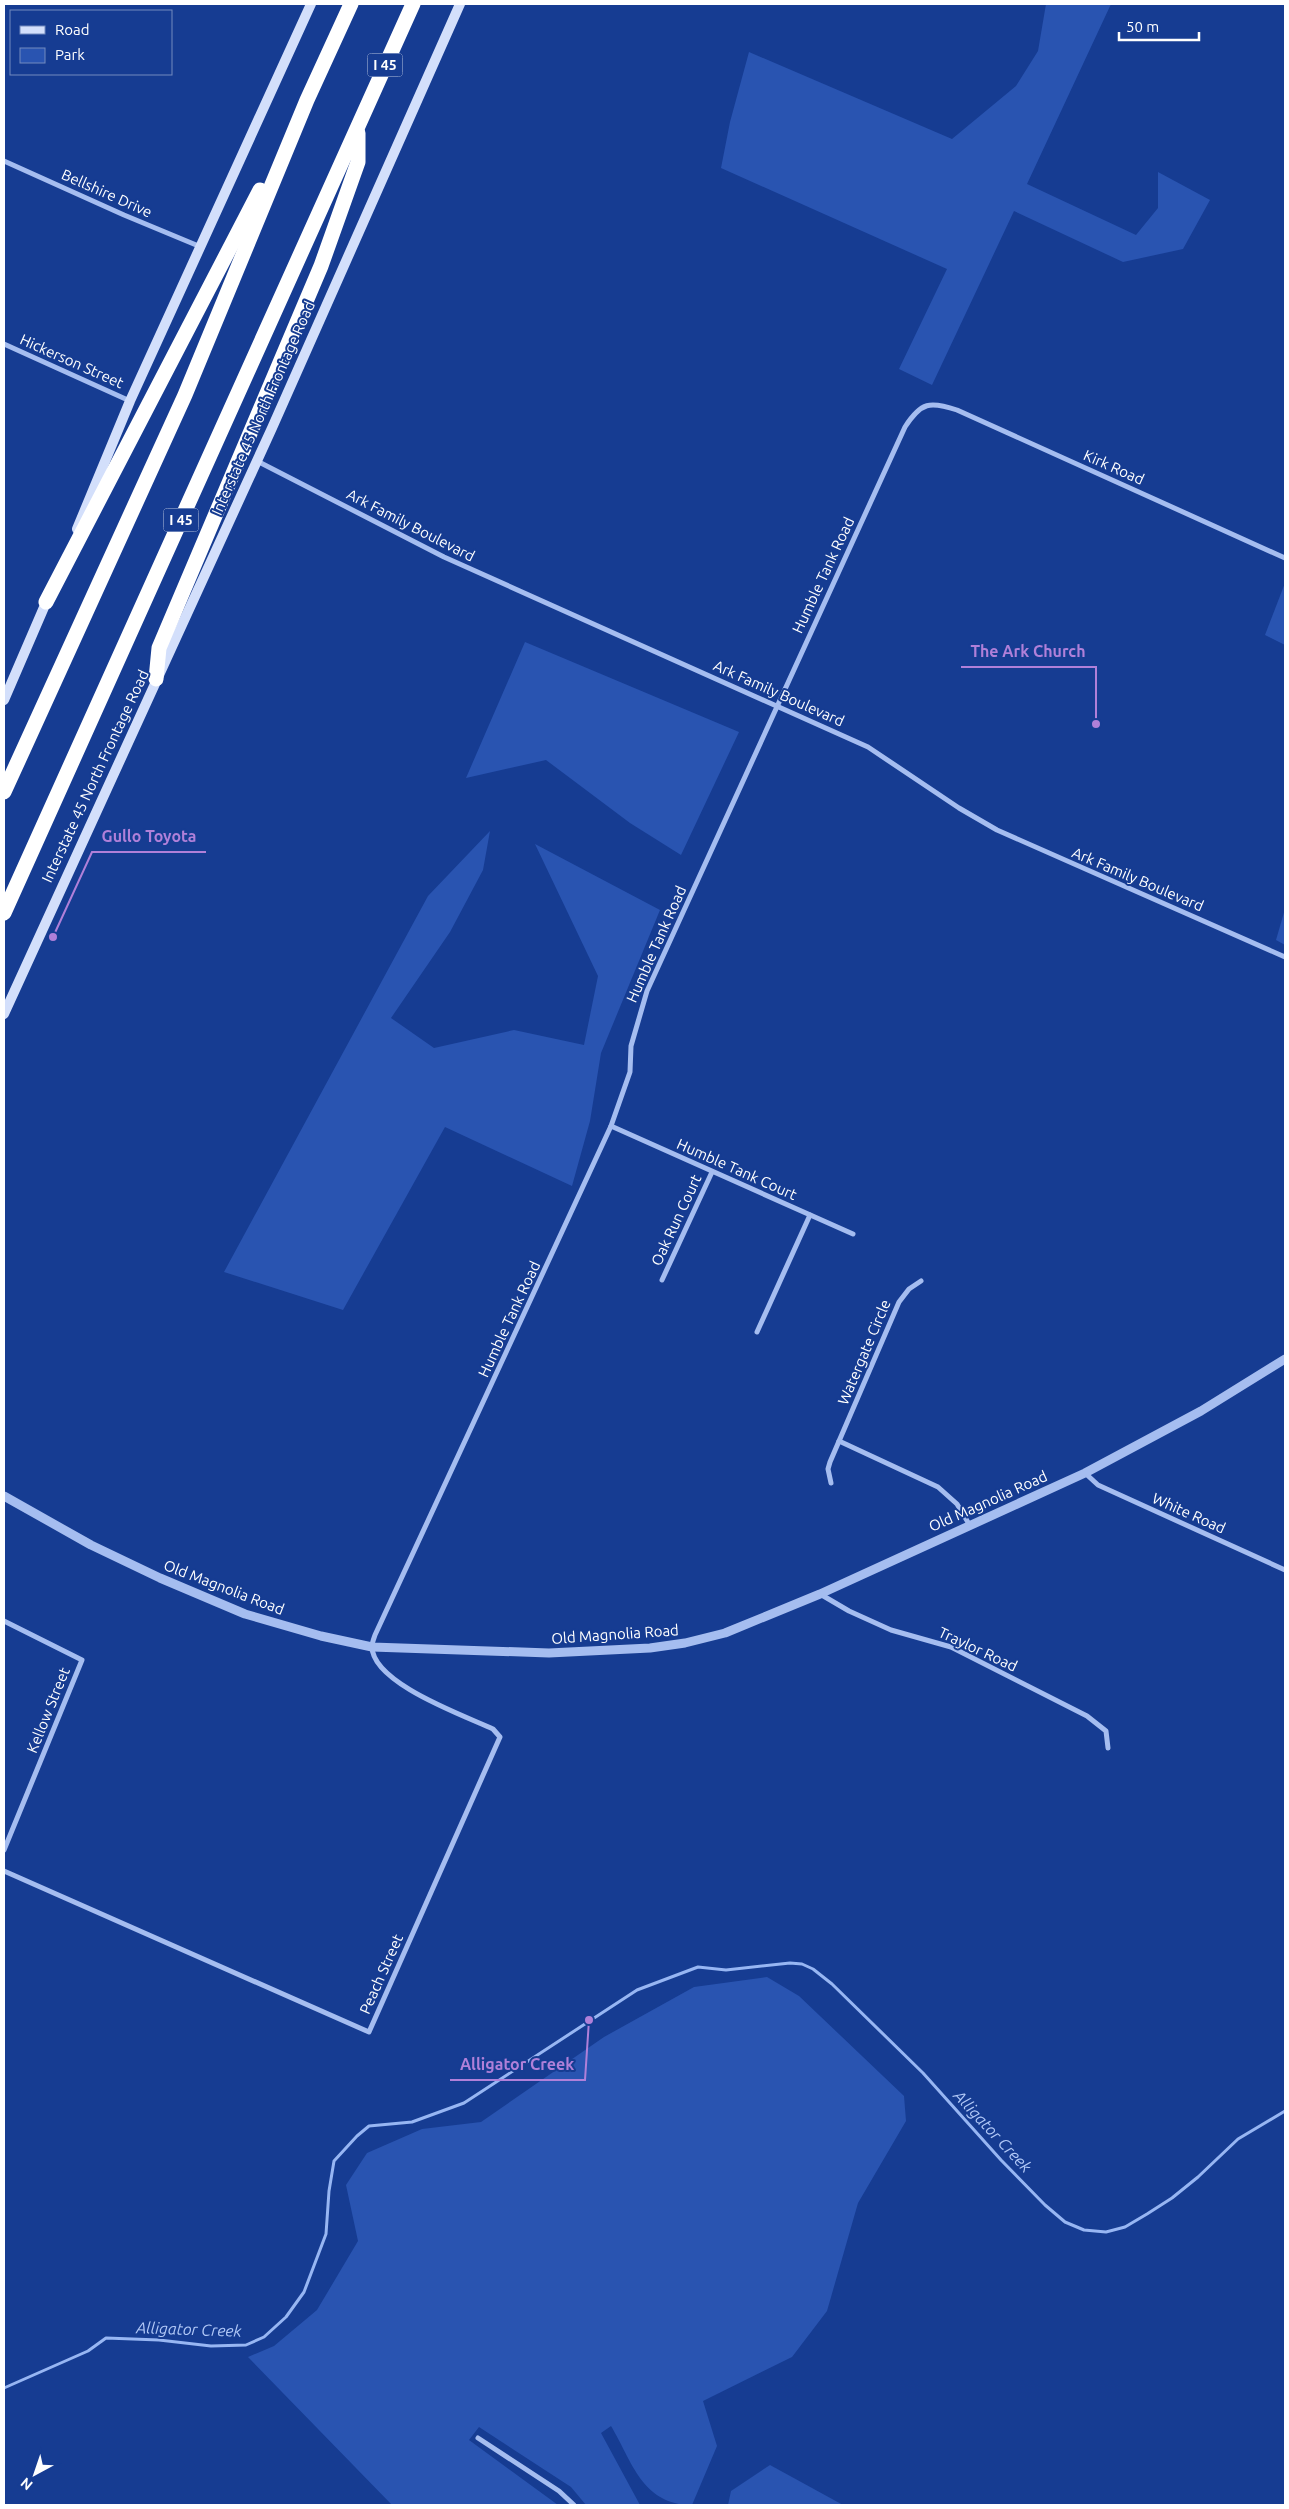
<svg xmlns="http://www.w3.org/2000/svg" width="1289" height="2509" font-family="Ubuntu,sans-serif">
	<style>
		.green { fill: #2954b1 }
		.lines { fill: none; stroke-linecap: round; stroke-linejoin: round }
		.stream { stroke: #97b6f3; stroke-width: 3 }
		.minor { stroke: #a5bdf0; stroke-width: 5 }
		.tertiary { stroke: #a5bdf0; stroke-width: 9 }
		.secondary { stroke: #d3dffb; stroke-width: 10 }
		.motorway { stroke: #fff; stroke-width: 15 }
		.labels { text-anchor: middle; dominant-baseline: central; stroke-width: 4; stroke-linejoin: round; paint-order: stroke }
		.shield { fill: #163c92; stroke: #b9c4de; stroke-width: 1 }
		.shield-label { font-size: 14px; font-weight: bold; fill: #fff }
		.street-label { font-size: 15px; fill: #fff; stroke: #163c92 }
		.water-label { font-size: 16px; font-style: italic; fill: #b1c8f7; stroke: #163c92 }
		.leader { fill: none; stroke: #b080d9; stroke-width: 2 }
		.callout-dot { fill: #b080d9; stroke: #163c92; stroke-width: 2 }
		.callout-label { font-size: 16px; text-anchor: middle; font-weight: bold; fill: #b080d9; stroke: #163c92; stroke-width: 4; stroke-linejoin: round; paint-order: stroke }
	</style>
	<rect width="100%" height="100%" fill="#163c92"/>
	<g class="green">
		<polygon points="1046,4 1111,4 1027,184 1136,235 1158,208 1158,172 1210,200 1183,249 1123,262 1014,211 932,385 899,369 947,269 721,168 730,122 749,52 952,139 1016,86 1038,51"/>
		<polygon points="1285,583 1285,645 1265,635"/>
		<polygon points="525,642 739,732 681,855 630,823 546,760 466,778"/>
		<polygon points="490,831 483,870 450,932 391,1018 434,1048 514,1030 584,1045 598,976 535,844 660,910 601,1053 590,1121 572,1186 445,1127 343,1310 224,1272 428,896"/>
		<polygon points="1285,909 1285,945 1276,940"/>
		<path d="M 767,1977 L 799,1996 L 904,2096 L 906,2121 L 858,2203 L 827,2311 L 792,2357 L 703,2401 L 717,2446 L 692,2505 C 642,2505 632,2461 611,2426 L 601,2433 L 640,2505 L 586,2505 L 571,2487 L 479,2427 L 469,2440 L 558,2505 L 392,2505 L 248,2357 L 274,2346 L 317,2310 L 358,2241 L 346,2185 L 367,2153 L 422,2129 L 481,2122 L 604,2037 L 694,1987 Z"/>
		<polygon points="770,2465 843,2505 728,2505 731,2491"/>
	</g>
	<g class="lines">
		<polyline class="stream" points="4,2388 88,2351 106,2338 159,2340 211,2346 246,2345 264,2337 286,2317 304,2292 326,2234 329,2191 334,2161 357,2136 369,2126 412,2122 464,2103 637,1990 698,1967 726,1970 790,1963 802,1964 813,1969 832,1984 923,2073 1001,2160 1045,2205 1065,2222 1084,2230 1106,2232 1125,2227 1147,2214 1172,2198 1198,2177 1238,2139 1285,2111"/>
		<g class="minor">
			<polyline points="4,161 124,215 201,247"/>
			<polyline points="4,344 130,401"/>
			<polyline points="257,461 444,557 868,747 959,808 997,830 1285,957"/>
			<polyline points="611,1126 853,1234"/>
			<polyline points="662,1280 712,1172"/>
			<polyline points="757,1332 810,1215"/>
			<polyline points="839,1441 938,1487 957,1504 969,1524"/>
			<polyline points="1085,1473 1098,1485 1285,1570"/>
			<polyline points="831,1483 828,1469 830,1462 899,1302 909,1289 921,1281"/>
			<polyline points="820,1594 849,1611 891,1630 951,1647 1087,1716 1106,1731 1108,1748"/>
			<polyline points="4,1621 82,1660 4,1850"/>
			<path d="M 4,1871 L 369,2032 L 500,1737 L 493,1729 C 465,1716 371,1683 372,1646 C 372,1643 374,1638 375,1635 L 611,1126 L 630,1072 L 631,1046 L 647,991 L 905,427 C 921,402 930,401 957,410 L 1285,558"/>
			<polyline points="478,2438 559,2491 574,2505"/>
		</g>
		<polyline class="tertiary" points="4,1496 91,1545 160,1578 245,1614 321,1636 372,1647 549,1653 650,1648 685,1643 725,1633 820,1594 1085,1473 1201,1411 1285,1359"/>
		<g class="secondary">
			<polyline points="77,529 130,401 311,4"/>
			<polyline points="4,700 48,598"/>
			<polyline points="4,1014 272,428 460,4"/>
		</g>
		<g class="motorway">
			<polyline points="46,602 260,190"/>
			<polyline points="156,679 159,648 321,266 358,162 358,133"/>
			<polyline points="4,792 185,395 307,100 351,4"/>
			<polyline points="4,913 413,4"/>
		</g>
	</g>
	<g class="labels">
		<g class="shield">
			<rect x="367.5" y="53.5" width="35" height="23" rx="4"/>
			<rect x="163.5" y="508.5" width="35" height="23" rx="4"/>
		</g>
		<g class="shield-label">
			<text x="385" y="65">I 45</text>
			<text x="181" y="520">I 45</text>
		</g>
		<g class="street-label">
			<text transform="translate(107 193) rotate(24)">Bellshire Drive</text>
			<text transform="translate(72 361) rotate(24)">Hickerson Street</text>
			<text transform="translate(263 408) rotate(-66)">Interstate 45 North Frontage Road</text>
			<text transform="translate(1114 467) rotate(24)">Kirk Road</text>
			<text transform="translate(411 525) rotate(27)">Ark Family Boulevard</text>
			<text transform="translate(823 575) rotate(-65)">Humble Tank Road</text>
			<text transform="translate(779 693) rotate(24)">Ark Family Boulevard</text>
			<text transform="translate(95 776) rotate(-65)">Interstate 45 North Frontage Road</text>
			<text transform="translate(1138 879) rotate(23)">Ark Family Boulevard</text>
			<text transform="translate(656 944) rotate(-66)">Humble Tank Road</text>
			<text transform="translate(737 1169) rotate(24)">Humble Tank Court</text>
			<text transform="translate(676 1220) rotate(-65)">Oak Run Court</text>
			<text transform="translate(509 1319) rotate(-65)">Humble Tank Road</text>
			<text transform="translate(864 1352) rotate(-67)">Watergate Circle</text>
			<text transform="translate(988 1501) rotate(-24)">Old Magnolia Road</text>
			<text transform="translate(1189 1513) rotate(24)">White Road</text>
			<text transform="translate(224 1587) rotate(21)">Old Magnolia Road</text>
			<text transform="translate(615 1634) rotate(-4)">Old Magnolia Road</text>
			<text transform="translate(978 1649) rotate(25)">Traylor Road</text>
			<text transform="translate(48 1710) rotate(-68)">Kellow Street</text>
			<text transform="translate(381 1974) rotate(-66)">Peach Street</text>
		</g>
		<g class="water-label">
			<text transform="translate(993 2131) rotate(47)">Alligator Creek</text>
			<text transform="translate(189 2329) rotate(2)">Alligator Creek</text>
		</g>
	</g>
	<path class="leader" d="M1096 724L1096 667H961M53 937L92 852H206M589 2020L585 2080H450"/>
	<g class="callout-dot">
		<circle cx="1096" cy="724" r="5"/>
		<circle cx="53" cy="937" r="5"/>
		<circle cx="589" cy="2020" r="5"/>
	</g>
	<g class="callout-label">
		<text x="1028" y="657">The Ark Church</text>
		<text x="149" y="842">Gullo Toyota</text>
		<text x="517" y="2070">Alligator Creek</text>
	</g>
	<rect width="1289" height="2509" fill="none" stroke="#ffffff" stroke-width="10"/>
	<rect x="10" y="10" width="162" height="65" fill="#163c92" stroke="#738abe"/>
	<rect x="20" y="26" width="25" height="8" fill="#d3dffb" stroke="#738abe"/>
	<text x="55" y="35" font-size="15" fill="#ffffff">Road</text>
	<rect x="20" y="48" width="25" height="15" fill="#2954b1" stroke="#738abe"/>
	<text x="55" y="60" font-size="15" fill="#ffffff">Park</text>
	<g transform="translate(35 2474) rotate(220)" stroke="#163c92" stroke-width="4" paint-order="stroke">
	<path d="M0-4L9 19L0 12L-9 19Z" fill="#ffffff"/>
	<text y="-8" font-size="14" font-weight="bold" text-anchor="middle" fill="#ffffff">N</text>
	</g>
	<path d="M1119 32v8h80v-8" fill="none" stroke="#ffffff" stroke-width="2.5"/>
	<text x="1126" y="32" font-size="15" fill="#ffffff" stroke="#163c92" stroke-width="4" paint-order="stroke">50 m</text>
</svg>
